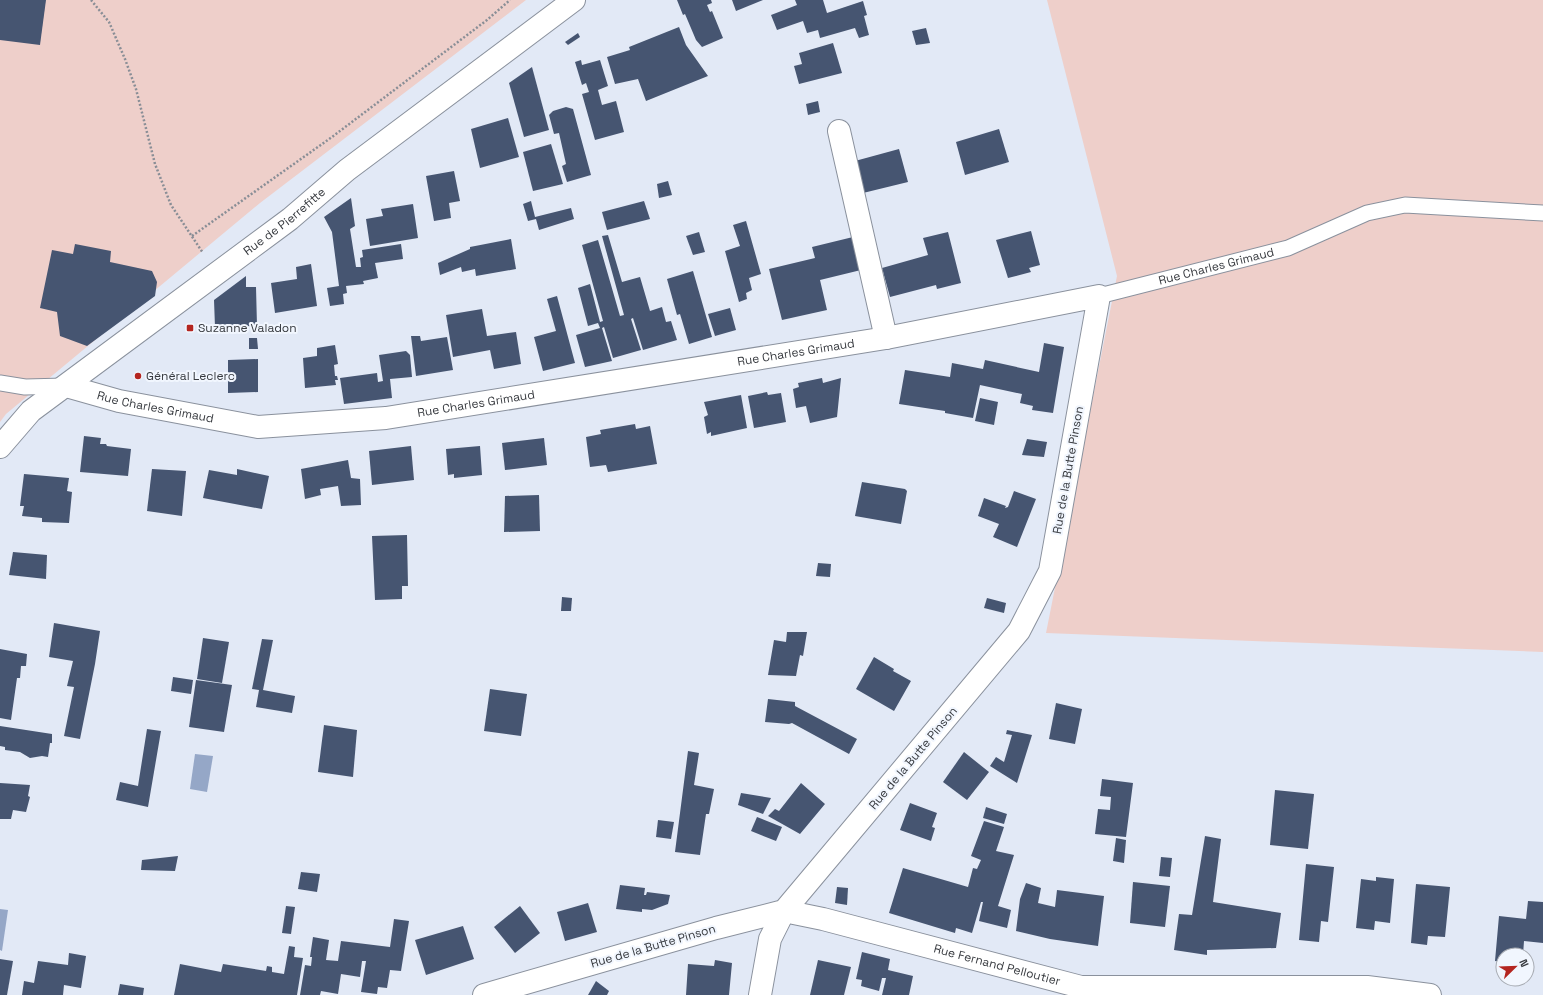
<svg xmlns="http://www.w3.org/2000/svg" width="1543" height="995" font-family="'Space Grotesk',sans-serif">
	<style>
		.green { fill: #eecfca }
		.water { fill: #95a7c7 }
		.building { fill: #465571 }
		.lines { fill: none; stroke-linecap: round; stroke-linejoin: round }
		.service-casing { stroke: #8a919d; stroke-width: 17 }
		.minor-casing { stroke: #8a919d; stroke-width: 24 }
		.tertiary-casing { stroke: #8a919d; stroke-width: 24 }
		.path { stroke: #898e96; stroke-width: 2.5; stroke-dasharray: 2 2; stroke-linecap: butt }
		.service { stroke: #fff; stroke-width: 15 }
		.minor { stroke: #fff; stroke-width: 22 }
		.tertiary { stroke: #fff; stroke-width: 22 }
		.poi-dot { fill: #b42520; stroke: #f1f6fe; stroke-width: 1.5 }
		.labels { text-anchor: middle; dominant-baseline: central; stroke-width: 4; stroke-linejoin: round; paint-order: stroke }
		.street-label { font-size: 12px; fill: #373a3f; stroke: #f1f6fe }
		.poi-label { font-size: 12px; fill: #373a3f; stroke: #f1f6fe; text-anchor: start }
	</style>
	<rect width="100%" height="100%" fill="#e2e9f6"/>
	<g class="green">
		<polygon points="0,0 526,0 260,203 6,414 0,422"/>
		<polygon points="1047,0 1543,0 1543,652 1046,633 1117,276"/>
	</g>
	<g class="water">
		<polygon points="195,754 213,756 207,792 190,789"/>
		<polygon points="0,909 8,910 2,951 0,950"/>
	</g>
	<g class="building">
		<polygon points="0,0 46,0 40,45 0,40"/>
		<polygon points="677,0 711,0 712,3 707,5 710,12 712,11 723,38 702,47 696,40 685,14 683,15"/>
		<polygon points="732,0 763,0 736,11"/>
		<polygon points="795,0 823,0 827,13 863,1 867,15 864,16 869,35 859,38 855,28 820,38 818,30 807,33 803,21 777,30 771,15 797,5"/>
		<polygon points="679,27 686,45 708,76 646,101 638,79 615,84 607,57 630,50 629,47"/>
		<polygon points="926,28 930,43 916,45 912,31"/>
		<polygon points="578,33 580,37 568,45 565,42"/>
		<polygon points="833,43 842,73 799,84 794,66 802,64 799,53"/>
		<polygon points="581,60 582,65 600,60 608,86 598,90 602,105 616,101 624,132 595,140 582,94 589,92 586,83 582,85 575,62"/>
		<polygon points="532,67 549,130 524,137 509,83"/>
		<polygon points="818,101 820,112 808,115 806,104"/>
		<polygon points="566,107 573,109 591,175 567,182 562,166 566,164 559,133 554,134 549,115 553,111"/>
		<polygon points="508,118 519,157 480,168 471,129"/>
		<polygon points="999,129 1009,162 965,175 956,142"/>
		<polygon points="551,144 563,184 533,191 523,152"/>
		<polygon points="899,149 908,182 863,193 855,161"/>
		<polygon points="454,171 460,201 449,203 451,218 434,221 426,176"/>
		<polygon points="668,181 672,195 659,198 657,184"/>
		<polygon points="351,198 355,226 350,229 356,267 361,267 360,258 363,257 362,250 401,244 403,259 375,263 378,278 363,281 364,284 346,286 347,293 343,294 344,304 330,306 327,288 339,286 332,232 324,217"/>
		<polygon points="531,201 535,217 571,208 574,219 539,230 536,219 528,221 523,204"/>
		<polygon points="644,201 650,219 607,230 602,212"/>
		<polygon points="413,204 418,238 370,246 366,219 383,216 381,209"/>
		<polygon points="746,221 761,274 749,278 752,290 746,293 747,299 739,302 725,251 740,246 733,225"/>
		<polygon points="1031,231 1040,265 1029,268 1031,272 1008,278 996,240"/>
		<polygon points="699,232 705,252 693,255 686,236"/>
		<polygon points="948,232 961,283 937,289 936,285 890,297 882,268 928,255 923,238"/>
		<polygon points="608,235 622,282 640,277 650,311 662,307 666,322 671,321 677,340 643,350 633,318 631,319 641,350 613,358 604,327 602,328 612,361 585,367 576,335 600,328 598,323 588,326 578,288 590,284 600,322 603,321 582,245 598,240 620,316 624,315 602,236"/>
		<polygon points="853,237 861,270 820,280 827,310 782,320 769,269 815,258 812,247"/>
		<polygon points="511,239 516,269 476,276 475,269 462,272 461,267 440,275 438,263 470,249 470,247"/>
		<polygon points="75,244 111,251 110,262 152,271 157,282 155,296 87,346 60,336 57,312 40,308 52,250 73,254"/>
		<polygon points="311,264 317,306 275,313 271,283 297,279 296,267"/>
		<polygon points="693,271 712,337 689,344 680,314 677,315 667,279"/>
		<polygon points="246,276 246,287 256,287 257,326 215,327 214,300"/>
		<polygon points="557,296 575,363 543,371 534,337 556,331 547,299"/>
		<polygon points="730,308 736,330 715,336 708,314"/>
		<polygon points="482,309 487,336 516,332 521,364 494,369 490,350 453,357 446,315"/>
		<polygon points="411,336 420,336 421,341 447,337 453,370 416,376"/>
		<polygon points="249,338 257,338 258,349 249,349"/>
		<polygon points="1044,343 1064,347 1053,413 1032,410 1033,406 1020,403 1022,394 980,385 973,418 945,413 945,411 899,404 905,370 950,377 952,363 983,369 985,360 1039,372"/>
		<polygon points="335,345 338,364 334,365 335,376 337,376 338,380 335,380 336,385 305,388 303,358 317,356 317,348"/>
		<polygon points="406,351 410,355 412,377 390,379 392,398 344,404 340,378 377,373 378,382 383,381 379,355"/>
		<polygon points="258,359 258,392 228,393 228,360"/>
		<polygon points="822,378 823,383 841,378 837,417 810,423 806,406 796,408 793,389 799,387 798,383"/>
		<polygon points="767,392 768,395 781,393 786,422 754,428 748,396"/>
		<polygon points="741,395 747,428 711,436 711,432 707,434 704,417 708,415 704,402"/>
		<polygon points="980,398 998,402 994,425 975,421"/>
		<polygon points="635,424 636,429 650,426 657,464 608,472 606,465 590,467 586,437 601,434 600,430"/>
		<polygon points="84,436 101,438 100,444 106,444 107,446 131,449 128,476 80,472"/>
		<polygon points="544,438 547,465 505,470 502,443"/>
		<polygon points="1027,439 1047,442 1044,457 1022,455"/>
		<polygon points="411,446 414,480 372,485 369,451"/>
		<polygon points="480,446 482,475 454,478 454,474 448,475 446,449"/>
		<polygon points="348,460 351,478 360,479 361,505 341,506 338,486 320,489 321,495 305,499 301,469"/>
		<polygon points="152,469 186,471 182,516 147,511"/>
		<polygon points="237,469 269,476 262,509 203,498 209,470 237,475"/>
		<polygon points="24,474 69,478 67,491 72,492 69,523 42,522 42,518 22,516 24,506 20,506"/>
		<polygon points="862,482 905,489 907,491 901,524 855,516"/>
		<polygon points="1014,491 1036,499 1017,547 993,537 999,524 978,516 984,498 1006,506 1005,508 1008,507"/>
		<polygon points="539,495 540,531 504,532 505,496"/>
		<polygon points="407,535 408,586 402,586 402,599 375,600 372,536"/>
		<polygon points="13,552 47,555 46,579 9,575"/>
		<polygon points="818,563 831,564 830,577 816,576"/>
		<polygon points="562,597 572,598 571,611 561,611"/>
		<polygon points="987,598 1006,603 1004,613 984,608"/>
		<polygon points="54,623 100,631 95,664 80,739 64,736 74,687 67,686 73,661 49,657"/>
		<polygon points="787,632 807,632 803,656 800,655 796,676 768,675 774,640 786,642"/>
		<polygon points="203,638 229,642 222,683 197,679"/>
		<polygon points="262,639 273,640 263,690 295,696 292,713 256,707 259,690 252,689"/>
		<polygon points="0,649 27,654 26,666 21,666 20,678 17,678 11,720 0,718"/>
		<polygon points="874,657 894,669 893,671 911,681 894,711 856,689"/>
		<polygon points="173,677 193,680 191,694 171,691"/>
		<polygon points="196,680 232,685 224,732 189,727"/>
		<polygon points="490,689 527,694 521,736 484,731"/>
		<polygon points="768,699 795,702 795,706 857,739 849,754 792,723 789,724 765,722"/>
		<polygon points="1056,703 1082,709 1075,744 1049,739"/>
		<polygon points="324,725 357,730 353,777 318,772"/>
		<polygon points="0,726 52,734 52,743 50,743 48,757 42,756 30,758 20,752 5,750 5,747 0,746"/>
		<polygon points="147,729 161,731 148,807 116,800 120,782 138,786"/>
		<polygon points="1007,730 1032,735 1017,783 990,766 996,757 1004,762 1012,735 1006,734"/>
		<polygon points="688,751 699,753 694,785 714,789 709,814 706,814 700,855 675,852"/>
		<polygon points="964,752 989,772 967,800 943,782"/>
		<polygon points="1102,779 1133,783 1126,837 1095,834 1098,809 1110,810 1111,797 1100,796"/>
		<polygon points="0,783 30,785 28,796 30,797 26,812 13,810 11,819 0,819"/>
		<polygon points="801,783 825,804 800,834 768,816 775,809 779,811"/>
		<polygon points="1275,790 1314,794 1308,849 1270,845"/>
		<polygon points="741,793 771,798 763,814 738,805"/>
		<polygon points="910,803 937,813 932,827 935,828 931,841 900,830"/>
		<polygon points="986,807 1007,814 1004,824 983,818"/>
		<polygon points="757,817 782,827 776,841 751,831"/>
		<polygon points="658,820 674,822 671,839 656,837"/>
		<polygon points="984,821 1004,827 996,851 1014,855 998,906 1011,910 1007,928 979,921 983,902 981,902 972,933 956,928 955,933 889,913 903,868 968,887 973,868 977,869 981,860 971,856"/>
		<polygon points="1205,836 1221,839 1213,902 1281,913 1276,948 1207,950 1207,955 1174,950 1179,914 1192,915"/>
		<polygon points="1116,838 1126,840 1124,863 1113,861"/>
		<polygon points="178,856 175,871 141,870 142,860"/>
		<polygon points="1161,857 1172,858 1170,877 1159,876"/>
		<polygon points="1306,864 1334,867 1328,922 1321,921 1319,942 1299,940"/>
		<polygon points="301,872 320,874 317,892 298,889"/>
		<polygon points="1376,877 1394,879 1390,923 1375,921 1374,930 1356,928 1361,879 1376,881"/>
		<polygon points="1133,882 1170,886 1165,927 1130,923"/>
		<polygon points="1026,883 1041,888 1038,903 1055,907 1057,890 1104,896 1098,946 1050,939 1016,931 1020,899"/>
		<polygon points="1416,884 1450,887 1445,937 1428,936 1427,945 1411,943"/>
		<polygon points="620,885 645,888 644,895 646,895 647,892 670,895 668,904 652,910 642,909 642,912 616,909"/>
		<polygon points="837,887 848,888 847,905 835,903"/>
		<polygon points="1528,901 1543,902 1543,943 1524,941 1523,955 1503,955 1503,962 1495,961 1499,916 1526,919"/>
		<polygon points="588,903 597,932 565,941 557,912"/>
		<polygon points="286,906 295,907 291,934 282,933"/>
		<polygon points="520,906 540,933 515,953 494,927"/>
		<polygon points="394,919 409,921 401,971 390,970 387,988 378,987 377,994 361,992 366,961 362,961 360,977 341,974 338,994 321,991 320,995 300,995 305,965 311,966 312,957 310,957 313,937 329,940 326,960 338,961 341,941 390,947"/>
		<polygon points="463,926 474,959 426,975 415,940"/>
		<polygon points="289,946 295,947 294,957 303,958 297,995 174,995 180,964 221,972 223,964 266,971 267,966 272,967 272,972 284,974"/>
		<polygon points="862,952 890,959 888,970 913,976 909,995 882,995 886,978 882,978 879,991 861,986 862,980 856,979"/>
		<polygon points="69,953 86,956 81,988 64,985 63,995 22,995 24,981 34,983 38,961 68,965"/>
		<polygon points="0,959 13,961 7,995 0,995"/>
		<polygon points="715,960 732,963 729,995 686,995 688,964 714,966"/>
		<polygon points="818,960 851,967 844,995 810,995"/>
		<polygon points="596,981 609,991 607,995 588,995"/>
		<polygon points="120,984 144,988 143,995 118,995"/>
	</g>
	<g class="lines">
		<defs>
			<g id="service">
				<path id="s1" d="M 1099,296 L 1288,248 L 1367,213 L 1405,205 L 1543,213"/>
				<polyline points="0,383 25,387 65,386"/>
			</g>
			<g id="minor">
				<polyline points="839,131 886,338"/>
				<path id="s2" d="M 66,386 L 119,401 L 258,427 L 386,418 L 886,338 L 1099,296 L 1050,571 L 1019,631 L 784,911 L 716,928 L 484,995"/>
				<path id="s3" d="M 760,995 L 770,939 L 784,911 L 823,919 L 1081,987 L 1367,987 L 1430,995"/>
			</g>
			<g id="tertiary">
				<path id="s4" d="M 0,447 L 31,411 L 290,219 L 347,170 L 574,0"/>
			</g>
		</defs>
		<use href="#service" class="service-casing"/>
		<use href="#minor" class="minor-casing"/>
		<use href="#tertiary" class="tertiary-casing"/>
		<g class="path">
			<polyline points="91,0 109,22 125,59 136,89 155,164 171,205 203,253"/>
			<polyline points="192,236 332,137 487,20 510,0"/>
		</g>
		<use href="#service" class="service"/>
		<use href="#minor" class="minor"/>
		<use href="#tertiary" class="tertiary"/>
	</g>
	<g class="poi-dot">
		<rect x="186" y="324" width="8" height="8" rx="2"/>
		<circle cx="138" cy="376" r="4"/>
	</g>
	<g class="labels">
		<g class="street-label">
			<text stroke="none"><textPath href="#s4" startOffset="364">Rue de Pierrefitte</textPath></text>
			<text stroke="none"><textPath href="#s1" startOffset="121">Rue Charles Grimaud</textPath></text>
			<text stroke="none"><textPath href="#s2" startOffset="740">Rue Charles Grimaud</textPath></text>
			<text stroke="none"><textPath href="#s2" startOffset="416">Rue Charles Grimaud</textPath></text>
			<text stroke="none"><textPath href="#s2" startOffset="92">Rue Charles Grimaud</textPath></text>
			<text transform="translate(1068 470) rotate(-80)">Rue de la Butte Pinson</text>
			<text transform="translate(913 758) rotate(-50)">Rue de la Butte Pinson</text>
			<text transform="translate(653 946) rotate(-16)">Rue de la Butte Pinson</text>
			<text stroke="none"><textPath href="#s3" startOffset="308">Rue Fernand Pelloutier</textPath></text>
		</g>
		<g class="poi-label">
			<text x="198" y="328">Suzanne Valadon</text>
			<text x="146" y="376">Général Leclerc</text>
		</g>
	</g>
	<g transform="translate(1515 967) rotate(67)"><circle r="19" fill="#f1f6fe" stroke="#a7abb2"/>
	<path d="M0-3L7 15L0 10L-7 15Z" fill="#b42520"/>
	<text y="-6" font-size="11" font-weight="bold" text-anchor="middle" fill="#373a3f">N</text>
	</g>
</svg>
